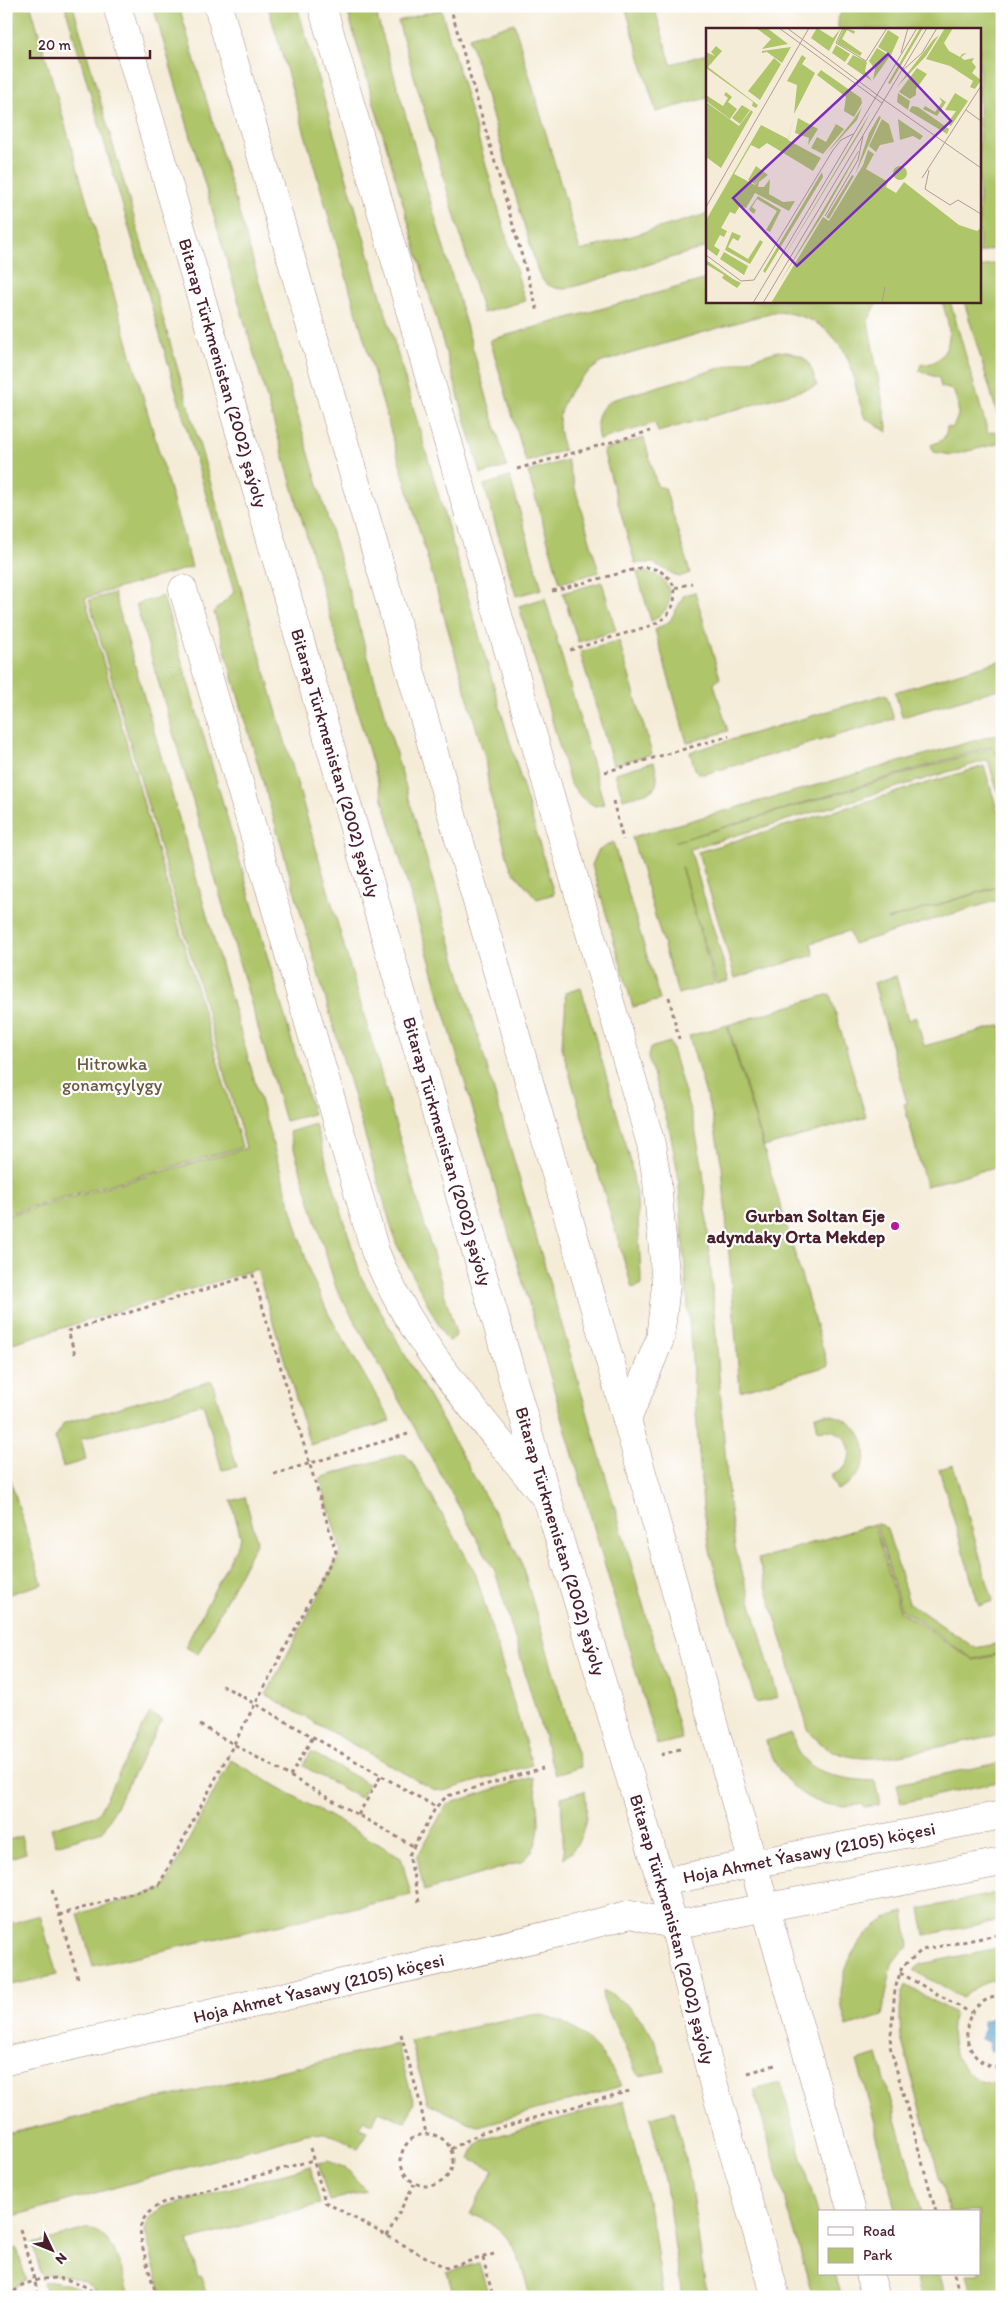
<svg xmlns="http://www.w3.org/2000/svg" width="1008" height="2303" font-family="Itim,sans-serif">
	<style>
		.green { fill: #aec569; stroke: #7c724a }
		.water { fill: #57a1ce; stroke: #50607c }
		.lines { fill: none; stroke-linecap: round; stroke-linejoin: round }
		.minor-casing { stroke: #a08682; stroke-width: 29 }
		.major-casing { stroke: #a08682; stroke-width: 29 }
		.path { stroke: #a08682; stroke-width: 3; stroke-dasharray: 4 4; stroke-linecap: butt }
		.minor { stroke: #fff; stroke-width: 28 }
		.major { stroke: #fff; stroke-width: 28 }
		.poi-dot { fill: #b5179e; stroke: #fff; stroke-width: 2 }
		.labels { text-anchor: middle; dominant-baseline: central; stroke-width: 4.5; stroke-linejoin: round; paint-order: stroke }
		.street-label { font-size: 18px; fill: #4a1f2b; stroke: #fff }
		.park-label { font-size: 18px; fill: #6d5941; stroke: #fff }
		.poi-label { font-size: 18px; font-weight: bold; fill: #4a1f2b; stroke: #fff; text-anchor: end }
		.inset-road { fill: none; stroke: #b19a93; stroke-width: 1 }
		.view { fill: #7b2cbf; fill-opacity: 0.15; stroke: #7b2cbf; stroke-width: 2.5 }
		.inset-edge { fill: none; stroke: #4a1f2b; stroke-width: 2.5 }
	</style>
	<rect width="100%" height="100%" fill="#fff"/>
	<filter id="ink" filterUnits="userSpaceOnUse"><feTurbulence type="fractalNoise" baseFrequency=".02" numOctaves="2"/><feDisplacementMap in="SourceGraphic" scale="10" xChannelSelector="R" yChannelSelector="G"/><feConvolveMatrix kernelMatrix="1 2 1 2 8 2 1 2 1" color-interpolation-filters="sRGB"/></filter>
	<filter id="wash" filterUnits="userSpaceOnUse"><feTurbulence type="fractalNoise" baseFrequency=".0096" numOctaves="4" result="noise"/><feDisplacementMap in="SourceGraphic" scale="20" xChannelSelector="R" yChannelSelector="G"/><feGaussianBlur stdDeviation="1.12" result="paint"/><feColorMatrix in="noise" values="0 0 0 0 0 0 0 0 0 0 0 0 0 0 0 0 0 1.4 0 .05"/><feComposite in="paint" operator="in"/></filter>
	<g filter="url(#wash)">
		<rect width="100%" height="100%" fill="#f5ecd8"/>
		<g class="green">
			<polygon points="6,6 31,6 192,567 85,598 242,1147 6,1214"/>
			<polygon points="65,6 73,6 456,1334 454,1339 449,1341 445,1337 396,1243 214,612 234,592"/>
			<polygon points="153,6 179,6 682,1739 657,1745"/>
			<polygon points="268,6 297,6 554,894 537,899 512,870 509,863 489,790 485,758"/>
			<polygon points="346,6 374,6 507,467 481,474"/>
			<polygon points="625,6 654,6 671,64 707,54 707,98 656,112"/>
			<polygon points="864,6 1002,6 1002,246 979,253 979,29 838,29 838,18 841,13"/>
			<polygon points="441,9 525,301 483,313 398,21"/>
			<path d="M 514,23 L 580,251 L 707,214 L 707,247 L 566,289 C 553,289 543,285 538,272 L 469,37 Z"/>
			<polygon points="1002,261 1002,427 1001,427 964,301 979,301 979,268"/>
			<path d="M 707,279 L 707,301 L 878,301 L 868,321 L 888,432 L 865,418 C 857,400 856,380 849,362 C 836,329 806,312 773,312 L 602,362 C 581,376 559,397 559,424 C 559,432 562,442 564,450 L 526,462 L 490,340 Z"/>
			<path d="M 942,301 L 950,301 L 988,433 L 1002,430 L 1002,443 L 951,455 L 934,452 L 931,445 C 943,440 945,440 947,427 L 952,428 C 961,415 959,405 953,390 L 941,387 L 939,378 L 919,371 L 921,364 C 930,365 936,362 942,355 C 955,339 947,319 942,301 Z"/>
			<path d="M 778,351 C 807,354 809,359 817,386 L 658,432 L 655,423 L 599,440 C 595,424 596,409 612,400 Z"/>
			<polygon points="644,438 657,486 665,488 690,573 679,577 653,563 635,563 603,450"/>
			<polygon points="567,460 599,572 560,583 528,472"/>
			<polygon points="510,477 542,589 516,596 484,485"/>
			<path d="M 637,572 C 671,569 683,607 651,621 Z"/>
			<polygon points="602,582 616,631 578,642 563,593"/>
			<polygon points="695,592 720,678 714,684 728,731 687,743 655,630 670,621 684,595"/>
			<polygon points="114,593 310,1273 329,1315 391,1421 310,1445 257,1269 6,1345 6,1216 246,1148 89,600"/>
			<polygon points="163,596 313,1114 285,1121 136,604"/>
			<polygon points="545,598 604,804 595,806 582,798 570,783 519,606"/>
			<polygon points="619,641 652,754 613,765 580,652"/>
			<polygon points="1002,660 1002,688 902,717 895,692"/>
			<polygon points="886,694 894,719 705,774 699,773 695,769 690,752"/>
			<polygon points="1002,733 1002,761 992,746 674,842 992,748 1002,762 1002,807 988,760 690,849 729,981 717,984 681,866 715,984 678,994 632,837"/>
			<path d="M 654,762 C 664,795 649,791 623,799 L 615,773 Z"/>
			<polygon points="984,766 1002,825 1002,885 887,920 1002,886 1002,899 853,944 849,931 811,943 814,955 735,978 698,852"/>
			<polygon points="613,842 660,1000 633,1007 592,865 598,851"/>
			<polygon points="896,976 908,1020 916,1017 924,1046 1002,1025 1002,1165 926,1186 904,1104 907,1103 874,983"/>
			<path d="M 581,988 L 630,1159 L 637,1200 L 641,1276 L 641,1285 L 632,1288 L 562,1048 C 562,1029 567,1012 565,993 Z"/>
			<polygon points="830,994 866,1117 764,1147 728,1025"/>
			<polygon points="727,1025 828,1366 740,1391 722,1167 713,1119 689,1036"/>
			<polygon points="670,1042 694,1124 703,1170 729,1503 735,1548 778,1697 756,1703 711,1556 703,1507 678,1174 670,1131 648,1057 650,1048"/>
			<polygon points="315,1124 361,1277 520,1558 581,1767 555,1775 495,1571 336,1288 289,1132"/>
			<polygon points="212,1381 237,1467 222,1470 203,1403 81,1439 86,1460 63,1467 55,1439 64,1423"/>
			<path d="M 826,1414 C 872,1420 880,1471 837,1490 L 831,1475 C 863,1467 851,1423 818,1431 L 815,1415 Z"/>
			<polygon points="401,1454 406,1455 412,1462 475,1572 532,1765 444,1791 432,1789 266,1695 341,1552 320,1478"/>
			<polygon points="6,1465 42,1584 6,1595"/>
			<polygon points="953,1465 993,1601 979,1606 939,1469"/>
			<polygon points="245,1497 257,1541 198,1654 185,1647 241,1538 231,1501"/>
			<path d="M 874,1524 L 900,1611 L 973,1660 L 1002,1654 L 1002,1734 C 979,1739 957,1743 934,1748 C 892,1757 837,1772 808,1729 L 758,1559 Z"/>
			<polygon points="876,1524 882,1525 887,1529 909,1603 975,1648 1002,1643 1002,1653 973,1659 901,1609"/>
			<polygon points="150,1713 162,1720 103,1831 56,1845 51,1828 98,1814"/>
			<path d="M 792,1733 C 794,1740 795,1747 798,1752 C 813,1776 850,1780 875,1781 L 880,1805 L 864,1807 L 863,1804 C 814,1814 780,1786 766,1741 Z"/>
			<polygon points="311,1752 368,1784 360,1798 303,1766"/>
			<polygon points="231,1760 401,1857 411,1895 93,1966 78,1914 163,1889"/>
			<polygon points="1002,1762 1002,1781 901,1803 897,1784"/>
			<path d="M 533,1777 C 538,1802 548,1845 521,1862 L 424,1891 L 417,1857 L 447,1804 Z"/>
			<path d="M 585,1791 C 589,1818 585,1840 564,1859 L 561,1797 Z"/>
			<polygon points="21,1836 26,1853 6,1859 6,1841"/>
			<polygon points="1002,1892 1002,1920 925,1935 920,1909"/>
			<path d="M 904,1912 L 909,1946 L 897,1957 L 892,1964 L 882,2016 L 847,2027 C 845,2018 841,2008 841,1997 C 841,1961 867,1920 904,1912 Z"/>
			<polygon points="40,1915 57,1975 6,1986 6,1925"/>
			<path d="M 1002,1947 L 1002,1979 C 985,1981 974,1987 962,1998 L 913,1970 L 922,1964 Z"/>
			<path d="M 906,1985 L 954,2013 C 945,2050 960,2083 1002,2085 L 1002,2288 L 973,2296 L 967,2274 L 979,2274 L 979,2212 L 949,2212 L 901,2038 C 900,2020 898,2002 906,1985 Z"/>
			<path d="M 604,1991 C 639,2009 655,2032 665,2071 L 640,2076 L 636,2072 L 603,1999 L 602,1992 Z"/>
			<path d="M 531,2014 C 570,2015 606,2052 621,2086 L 479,2126 L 474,2125 L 428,2103 L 410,2041 Z"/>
			<path d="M 397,2044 L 414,2103 L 406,2122 L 378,2111 L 373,2124 L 363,2120 L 360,2128 L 367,2131 L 359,2148 L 357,2149 C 342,2136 325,2132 306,2134 L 6,2218 L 6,2134 Z"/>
			<polygon points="878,2055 922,2212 897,2212 875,2133 875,2123 857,2061"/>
			<polygon points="781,2083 819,2217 819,2274 835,2274 842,2297 813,2297 754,2090"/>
			<path d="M 624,2101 L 654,2231 L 663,2297 L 530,2297 C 520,2258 513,2227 470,2214 L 494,2170 L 470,2159 C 473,2151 475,2145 482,2140 Z"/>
			<polygon points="674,2111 690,2180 707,2297 682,2297 666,2185 650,2117"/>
			<polygon points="328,2161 346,2168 366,2191 329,2201 318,2163"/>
			<polygon points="310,2166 320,2204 188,2241 198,2277 201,2276 207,2297 162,2297 145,2231 148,2220 163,2207"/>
			<path d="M 89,2228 C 117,2237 122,2273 129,2297 L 103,2297 C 87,2279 65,2273 41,2275 L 33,2244 Z"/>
			<polygon points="17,2248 26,2280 6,2293 6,2251"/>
			<polygon points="479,2263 489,2297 454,2297 447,2272"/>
			<polygon points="915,2274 940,2274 946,2297 922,2297"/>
			<polygon points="53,2281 75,2286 93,2297 76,2297 76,2295 47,2297 43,2282"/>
		</g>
		<polygon class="water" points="997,2011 1002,2014 1002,2050 990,2051 989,2043 980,2038 985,2029 983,2021 992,2018"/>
	</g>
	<g filter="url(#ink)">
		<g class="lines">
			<defs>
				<g id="minor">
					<polyline points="322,6 651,1144 657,1181 666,1285 660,1339 627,1420"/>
					<path d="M 183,589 L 375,1251 C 412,1346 486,1422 548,1501"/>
					<path id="s1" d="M 6,2061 L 571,1930 L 631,1914 L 674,1925"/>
				</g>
				<g id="major">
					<path id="s2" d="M 117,6 L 548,1501 L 674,1925 L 713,2082 L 776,2297"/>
					<polyline points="218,6 627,1420 852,2212"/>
					<path id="s3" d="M 661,1882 L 1002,1815"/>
					<polyline points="674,1925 1002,1862"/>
					<polyline points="869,2274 876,2297"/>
				</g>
			</defs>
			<use href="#minor" class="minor-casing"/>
			<use href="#major" class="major-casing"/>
			<g class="path">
				<polyline points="450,6 538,312"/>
				<polyline points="517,469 650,431"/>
				<polyline points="675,588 692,583"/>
				<polyline points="552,591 644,567 659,570 670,579 675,588 674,604 666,617 653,625 570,650"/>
				<polyline points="605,772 729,736"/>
				<polyline points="613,801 623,840"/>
				<polyline points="669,997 679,1039"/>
				<polyline points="274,1474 408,1434"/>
				<polyline points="222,1685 436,1807"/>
				<polyline points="200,1725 413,1846"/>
				<polyline points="661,1755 683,1748"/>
				<polyline points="290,1776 313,1737"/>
				<polyline points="358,1815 381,1776"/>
				<polyline points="52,1890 78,1978"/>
				<polyline points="419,1902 409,1855 436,1807 447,1796 543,1768"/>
				<polyline points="59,1915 159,1885 336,1552 253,1275 68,1331 75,1354"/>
				<polyline points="900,1973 971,2013"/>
				<path d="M 1002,1996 C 955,1999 955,2066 1002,2068"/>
				<polyline points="401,2034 420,2102 426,2134"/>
				<polyline points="748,2073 775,2065"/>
				<circle cx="427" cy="2160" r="26"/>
				<polyline points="310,2148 325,2202 446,2268 494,2254"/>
				<polyline points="451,2149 481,2133 633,2090"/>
				<polyline points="936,2212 890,2046 895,1989 902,1967 922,1950 1002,1934"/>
				<polyline points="20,2229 39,2297"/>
				<polyline points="387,2236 414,2184"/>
				<polyline points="483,2258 493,2297"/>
				<polyline points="954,2274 960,2297"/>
				<path d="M 8,2297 C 32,2272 74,2272 98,2297"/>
				<path d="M 157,2297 C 153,2282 137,2238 141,2225 C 144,2215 153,2208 162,2203 L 313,2160"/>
			</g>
			<use href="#minor" class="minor"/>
			<use href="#major" class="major"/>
		</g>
	</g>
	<circle class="poi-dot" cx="895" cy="1226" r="5"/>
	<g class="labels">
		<g class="street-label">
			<text stroke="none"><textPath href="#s2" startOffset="382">Bitarap Türkmenistan (2002) şaýoly</textPath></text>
			<text stroke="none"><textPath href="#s2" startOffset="788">Bitarap Türkmenistan (2002) şaýoly</textPath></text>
			<text stroke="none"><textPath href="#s2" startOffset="1192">Bitarap Türkmenistan (2002) şaýoly</textPath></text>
			<text stroke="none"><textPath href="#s2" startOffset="1598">Bitarap Türkmenistan (2002) şaýoly</textPath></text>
			<text stroke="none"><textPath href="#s3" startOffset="151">Hoja Ahmet Ýasawy (2105) köçesi</textPath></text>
			<text stroke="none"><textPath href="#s2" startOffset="2002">Bitarap Türkmenistan (2002) şaýoly</textPath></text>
			<text stroke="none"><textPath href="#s1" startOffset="321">Hoja Ahmet Ýasawy (2105) köçesi</textPath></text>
		</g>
		<g class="park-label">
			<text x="112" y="1064">Hitrowka<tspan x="112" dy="21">gonamçylygy</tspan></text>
		</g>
		<g class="poi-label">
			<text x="885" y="1216">Gurban Soltan Eje<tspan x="885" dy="21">adyndaky Orta Mekdep</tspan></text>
		</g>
	</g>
	<g transform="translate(706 28)">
		<rect width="275" height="275" fill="#f5ecd8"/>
		<path d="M 50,0 L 61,0 L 82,16 L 56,21 L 65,11 ZM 111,0 L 127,10 L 135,0 L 123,23 L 105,10 ZM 138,0 L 149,3 L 148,6 L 141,2 L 136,11 L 156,25 L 154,28 L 131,15 ZM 214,0 L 217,0 L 184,56 L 182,55 ZM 239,0 L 247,0 L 238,15 L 243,23 L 254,29 L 256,26 L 261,25 L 255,29 L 258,32 L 268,30 L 266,34 L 270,39 L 266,45 L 275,52 L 269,61 L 264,59 L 267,53 L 244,38 L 220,31 ZM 182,2 L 193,9 L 185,27 L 172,19 ZM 233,7 L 220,28 L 190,60 L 227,12 ZM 130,17 L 144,26 L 139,34 L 126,25 ZM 10,18 L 16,23 L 2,39 L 52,77 L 50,80 L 46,78 L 47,74 L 0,40 L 0,24 L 9,28 L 5,24 ZM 85,19 L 76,35 L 61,24 L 56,25 L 56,23 ZM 171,20 L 184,28 L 167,52 L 169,41 L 163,33 ZM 96,27 L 100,30 L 96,36 L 109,45 L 88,86 L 91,57 L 81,53 ZM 147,27 L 161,34 L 159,43 L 166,53 L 141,36 ZM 68,30 L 75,36 L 54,72 L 42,63 ZM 211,40 L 221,46 L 210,61 L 210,67 L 204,71 L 193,64 ZM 115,42 L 155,70 L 156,75 L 148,89 L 138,83 L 140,69 L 111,47 ZM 20,64 L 26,69 L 22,74 L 31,81 L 24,91 L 0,73 L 0,67 L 17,78 L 22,70 L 18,67 ZM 192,65 L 204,73 L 202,82 L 191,74 ZM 249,65 L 262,73 L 245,98 L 241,96 L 250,83 L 239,82 ZM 233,69 L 240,74 L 231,88 L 217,81 L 219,78 L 229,84 L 236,74 ZM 0,74 L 33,98 L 45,82 L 47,84 L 15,140 L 0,129 ZM 36,77 L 44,82 L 34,96 L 26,90 ZM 206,78 L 212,79 L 243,101 L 241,106 L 203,83 ZM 156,79 L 151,92 L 119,127 L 148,91 ZM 165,83 L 156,101 L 66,249 ZM 173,88 L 175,89 L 149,147 L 163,105 ZM 88,90 L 82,112 L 115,130 L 107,143 L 61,115 L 53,121 L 45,117 L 28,146 L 49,157 L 58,144 L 49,156 L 42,152 L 50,138 L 62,147 L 53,154 L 52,159 L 58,159 L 64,151 L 63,166 L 77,174 L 89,173 L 83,183 L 49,165 L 40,180 L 34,178 L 29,186 L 24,184 L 15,200 L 21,203 L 18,209 L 14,207 L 8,218 L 14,222 L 11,228 L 0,220 L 0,192 L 55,97 L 82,111 ZM 92,90 L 112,101 L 102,117 L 103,110 L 89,105 ZM 176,91 L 183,96 L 188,114 L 174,117 L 170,124 L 163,118 ZM 192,91 L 217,108 L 214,112 L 207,108 L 194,112 ZM 130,96 L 138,101 L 117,126 L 105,120 L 111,109 L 120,114 ZM 162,122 L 168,126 L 160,141 L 182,154 L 180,159 L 190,165 L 198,154 L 253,197 L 271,203 L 275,200 L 275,275 L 65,275 L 117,189 L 123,193 L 157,137 ZM 153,123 L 118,185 L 74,254 L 152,123 ZM187 145a7 7 0 1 1 14 0a7 7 0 1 1-14 0ZM 116,144 L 117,149 L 59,245 L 57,243 ZM 146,147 L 148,148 L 123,191 L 120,189 ZM 52,168 L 75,182 L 64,204 L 60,202 L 71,183 L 51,171 L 46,179 L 50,182 L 48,186 L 44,183 L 43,181 ZM 26,204 L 35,208 L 32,213 L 27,210 L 22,219 L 42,231 L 54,212 L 57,214 L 44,236 L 19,222 ZM 18,224 L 42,238 L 38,247 L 14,231 ZM 0,232 L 27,251 L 35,255 L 31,260 L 16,250 L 18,247 L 0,236 Z" fill="#aec569"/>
		<path class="inset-road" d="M 73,0 L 176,75M 81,0 L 178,72M 137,0 L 130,15 L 160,33 L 181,0M 195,25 L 202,0M 196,43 L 216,25 L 231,0M 178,72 L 275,140M 260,82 L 275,93M 223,142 L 219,161 L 244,177 L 252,172 L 275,186M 216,150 L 275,58M 0,179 L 103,0M 119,188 L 152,132 L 157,108M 0,227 L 35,253 L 48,252 L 127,122 L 135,112 L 147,106M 47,275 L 211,0M 57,275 L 221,0M 176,275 L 179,259"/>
		<path class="view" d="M 182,26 L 245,93 L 91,238 L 27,170 Z"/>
		<rect width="275" height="275" class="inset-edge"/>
	</g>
	<rect width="1008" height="2303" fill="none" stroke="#fff" stroke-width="25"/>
	<rect x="818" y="2210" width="162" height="65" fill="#ffffff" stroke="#b7a5aa"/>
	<rect x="828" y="2227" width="25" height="8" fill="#ffffff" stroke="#b7a5aa"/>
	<text x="863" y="2236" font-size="15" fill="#4a1f2b">Road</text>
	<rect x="828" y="2248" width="25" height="15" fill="#aec569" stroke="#b7a5aa"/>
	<text x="863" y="2260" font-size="15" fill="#4a1f2b">Park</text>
	<g transform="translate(52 2250) rotate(133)" stroke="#ffffff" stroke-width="4" paint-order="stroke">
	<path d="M0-4L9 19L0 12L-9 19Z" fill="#4a1f2b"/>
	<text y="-8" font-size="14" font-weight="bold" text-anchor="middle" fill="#4a1f2b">N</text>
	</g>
	<path d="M30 50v8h120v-8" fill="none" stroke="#4a1f2b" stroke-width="2.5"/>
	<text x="38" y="50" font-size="15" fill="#4a1f2b" stroke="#ffffff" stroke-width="4" paint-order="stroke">20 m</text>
</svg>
